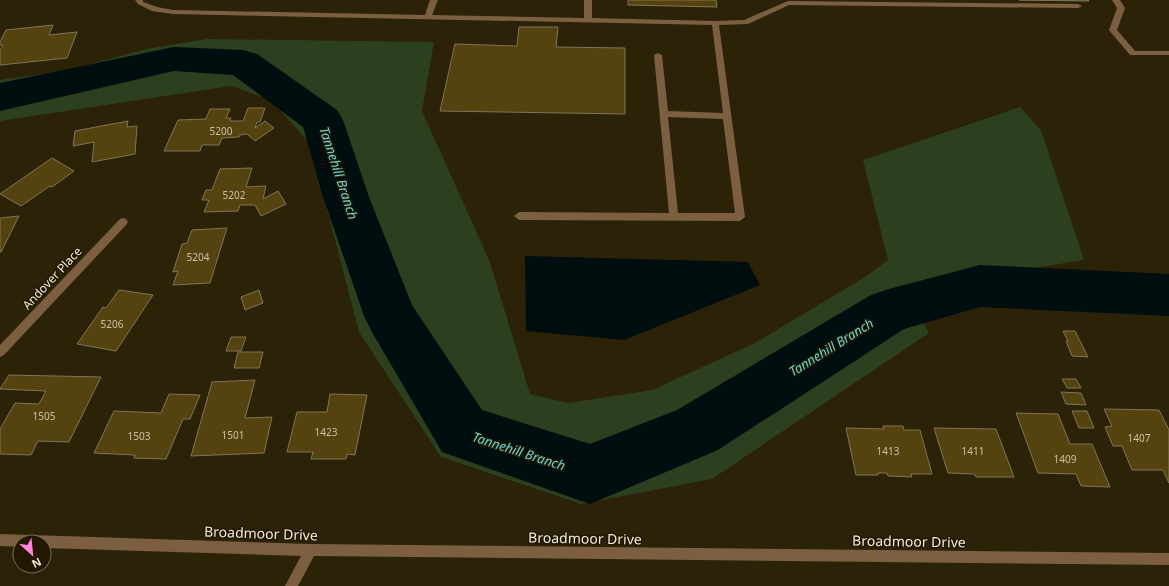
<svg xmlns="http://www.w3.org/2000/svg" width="1169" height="586" font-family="'Noto Sans',sans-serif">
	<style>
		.green { fill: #2c3f1f }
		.water { fill: #000e0f }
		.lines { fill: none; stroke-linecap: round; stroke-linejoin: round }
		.river { fill: #000e0f; fill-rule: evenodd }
		.building { fill: #54430e; stroke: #807558 }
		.minor { fill: #7c5f40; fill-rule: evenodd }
		.labels { text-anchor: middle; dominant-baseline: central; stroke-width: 3; stroke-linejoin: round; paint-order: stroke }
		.number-label { font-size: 10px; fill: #cac1a8 }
		.street-label { font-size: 12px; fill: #f1ebdb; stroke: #221800 }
		.water-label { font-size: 13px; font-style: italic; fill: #65d4d6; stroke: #221800 }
		.near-street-label { font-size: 14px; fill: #f1ebdb; stroke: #221800 }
	</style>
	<rect width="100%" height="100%" fill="#2c2207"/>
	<polygon class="green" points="207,39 434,42 422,111 490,262 530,394 568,403 652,390 755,343 865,277 888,260 863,160 1020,107 1041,130 1084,260 905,289 929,333 712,479 581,504 441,457 359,332 310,144 271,100 231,86 0,121 0,80 68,70 146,49"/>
	<polygon class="water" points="525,256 748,262 760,285 624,340 526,331"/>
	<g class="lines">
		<polygon class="river" points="174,47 243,50 257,54 337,110 343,120 369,197 412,305 482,410 590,444 677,410 871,295 889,289 980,265 1169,274 1169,316 980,307 904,329 718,450 590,504 442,452 372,332 364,316 323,197 303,127 233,75 174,71 0,111 0,83"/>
	</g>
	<g class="building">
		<polygon points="628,0 716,0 717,7 628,5"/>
		<polygon points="1019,0 1088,0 1089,1"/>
		<polygon points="53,25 49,35 77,32 67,58 0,65 0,50 3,45 0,45 0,42 6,30"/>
		<polygon points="519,27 558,27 556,47 625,48 625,114 440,111 455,44 517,46"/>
		<polygon points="248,108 265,108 260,122 257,122 255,128 265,121 274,128 255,141 247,134 240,135 239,137 222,138 219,145 202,145 200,151 164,151 178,120 206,119 210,109 230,109 226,118 231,118 230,121 243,121"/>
		<polygon points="128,121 127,127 137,126 135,154 92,162 94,142 73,146 75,131"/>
		<polygon points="52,158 74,171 52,187 50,186 21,206 0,194"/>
		<polygon points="252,168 246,187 266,186 263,199 278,191 286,204 261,216 255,205 240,205 238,211 204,212 209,200 202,200 206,190 212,190 220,169"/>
		<polygon points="19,216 1,252 0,252 0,218"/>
		<polygon points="227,228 210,283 173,285 178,271 173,272 182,244 187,243 192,230"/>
		<polygon points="119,290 153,295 116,351 77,344 103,307 106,308"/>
		<polygon points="259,290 263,303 245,310 241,297"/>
		<polygon points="1063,331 1075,331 1088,357 1072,356 1066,341 1068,341"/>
		<polygon points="231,337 246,337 241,351 226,351"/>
		<polygon points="238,352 263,352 259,368 234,368"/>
		<polygon points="9,375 101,377 69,442 38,441 31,455 0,454 0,429 15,403 39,404 46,391 0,389"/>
		<polygon points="1062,379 1076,379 1081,388 1067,388"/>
		<polygon points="255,380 245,418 272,417 264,453 191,456 212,382"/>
		<polygon points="1061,392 1081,393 1086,405 1066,404"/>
		<polygon points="169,394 200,395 190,419 183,419 166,459 134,458 135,455 94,453 114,411 161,413"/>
		<polygon points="330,394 367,395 355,455 347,454 346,459 311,459 313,452 287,452 297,412 327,412"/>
		<polygon points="1104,409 1159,410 1169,430 1169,483 1163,470 1132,470 1122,446 1113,446 1105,427 1112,426"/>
		<polygon points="1072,411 1087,411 1094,428 1079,428"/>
		<polygon points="1016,413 1058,414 1070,444 1092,444 1110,487 1081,486 1076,474 1038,473"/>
		<polygon points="883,426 903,426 904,430 920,430 932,474 911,474 912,477 888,476 887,473 878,473 878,475 856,475 846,428 884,429"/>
		<polygon points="934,428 996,429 1014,477 976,477 974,474 948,473"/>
	</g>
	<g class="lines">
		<g class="minor">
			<path d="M 135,0 L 143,0 L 143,2 L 157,7 L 173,10 L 425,15 L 430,0 L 438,0 L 432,15 L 584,18 L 584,0 L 592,0 L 592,18 L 715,21 L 744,20 L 788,1 L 1078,4 L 1082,6 L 1078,8 L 789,5 L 748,24 L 719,25 L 745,217 L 740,221 L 519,220 L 514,216 L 519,212 L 669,213 L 654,55 L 658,53 L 662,55 L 668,111 L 723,113 L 712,25 L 173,14 L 152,11 L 138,4 ZM 668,117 L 723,119 L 735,213 L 678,213 Z"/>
			<polygon points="1112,0 1120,0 1125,8 1117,30 1135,51 1169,51 1169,55 1130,55 1109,30 1117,8"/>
			<polygon points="123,218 126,219 128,222 126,225 4,355 0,357 0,345 120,219"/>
			<polygon points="0,534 311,544 1169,553 1169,565 314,556 298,586 285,586 301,556 44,548 44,542 20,542 20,547 0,546"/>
		</g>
	</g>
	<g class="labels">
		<g class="number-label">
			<text x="221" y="131">5200</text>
			<text x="234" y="195">5202</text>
			<text x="198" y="257">5204</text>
			<text x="112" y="324">5206</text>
			<text x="44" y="416">1505</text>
			<text x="326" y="432">1423</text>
			<text x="233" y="435">1501</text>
			<text x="139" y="436">1503</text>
			<text x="1139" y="438">1407</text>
			<text x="888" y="451">1413</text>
			<text x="973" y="451">1411</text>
			<text x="1065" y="459">1409</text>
		</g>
		<g class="street-label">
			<text transform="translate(52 278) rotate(-47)">Andover Place</text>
		</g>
		<g class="water-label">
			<text transform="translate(339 173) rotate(72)">Tannehill Branch</text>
			<text transform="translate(831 347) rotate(-32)">Tannehill Branch</text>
			<text transform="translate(519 451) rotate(18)">Tannehill Branch</text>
		</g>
		<g class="near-street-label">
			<text transform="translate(261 533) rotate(2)">Broadmoor Drive</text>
			<text transform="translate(585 538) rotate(1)">Broadmoor Drive</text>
			<text transform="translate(909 541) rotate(1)">Broadmoor Drive</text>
		</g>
	</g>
	<g transform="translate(32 554) rotate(153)"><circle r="19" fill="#221800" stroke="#756c58"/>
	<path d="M0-3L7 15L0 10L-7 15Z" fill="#fe86e1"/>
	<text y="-6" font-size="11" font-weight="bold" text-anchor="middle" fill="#f1ebdb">N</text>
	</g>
</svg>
